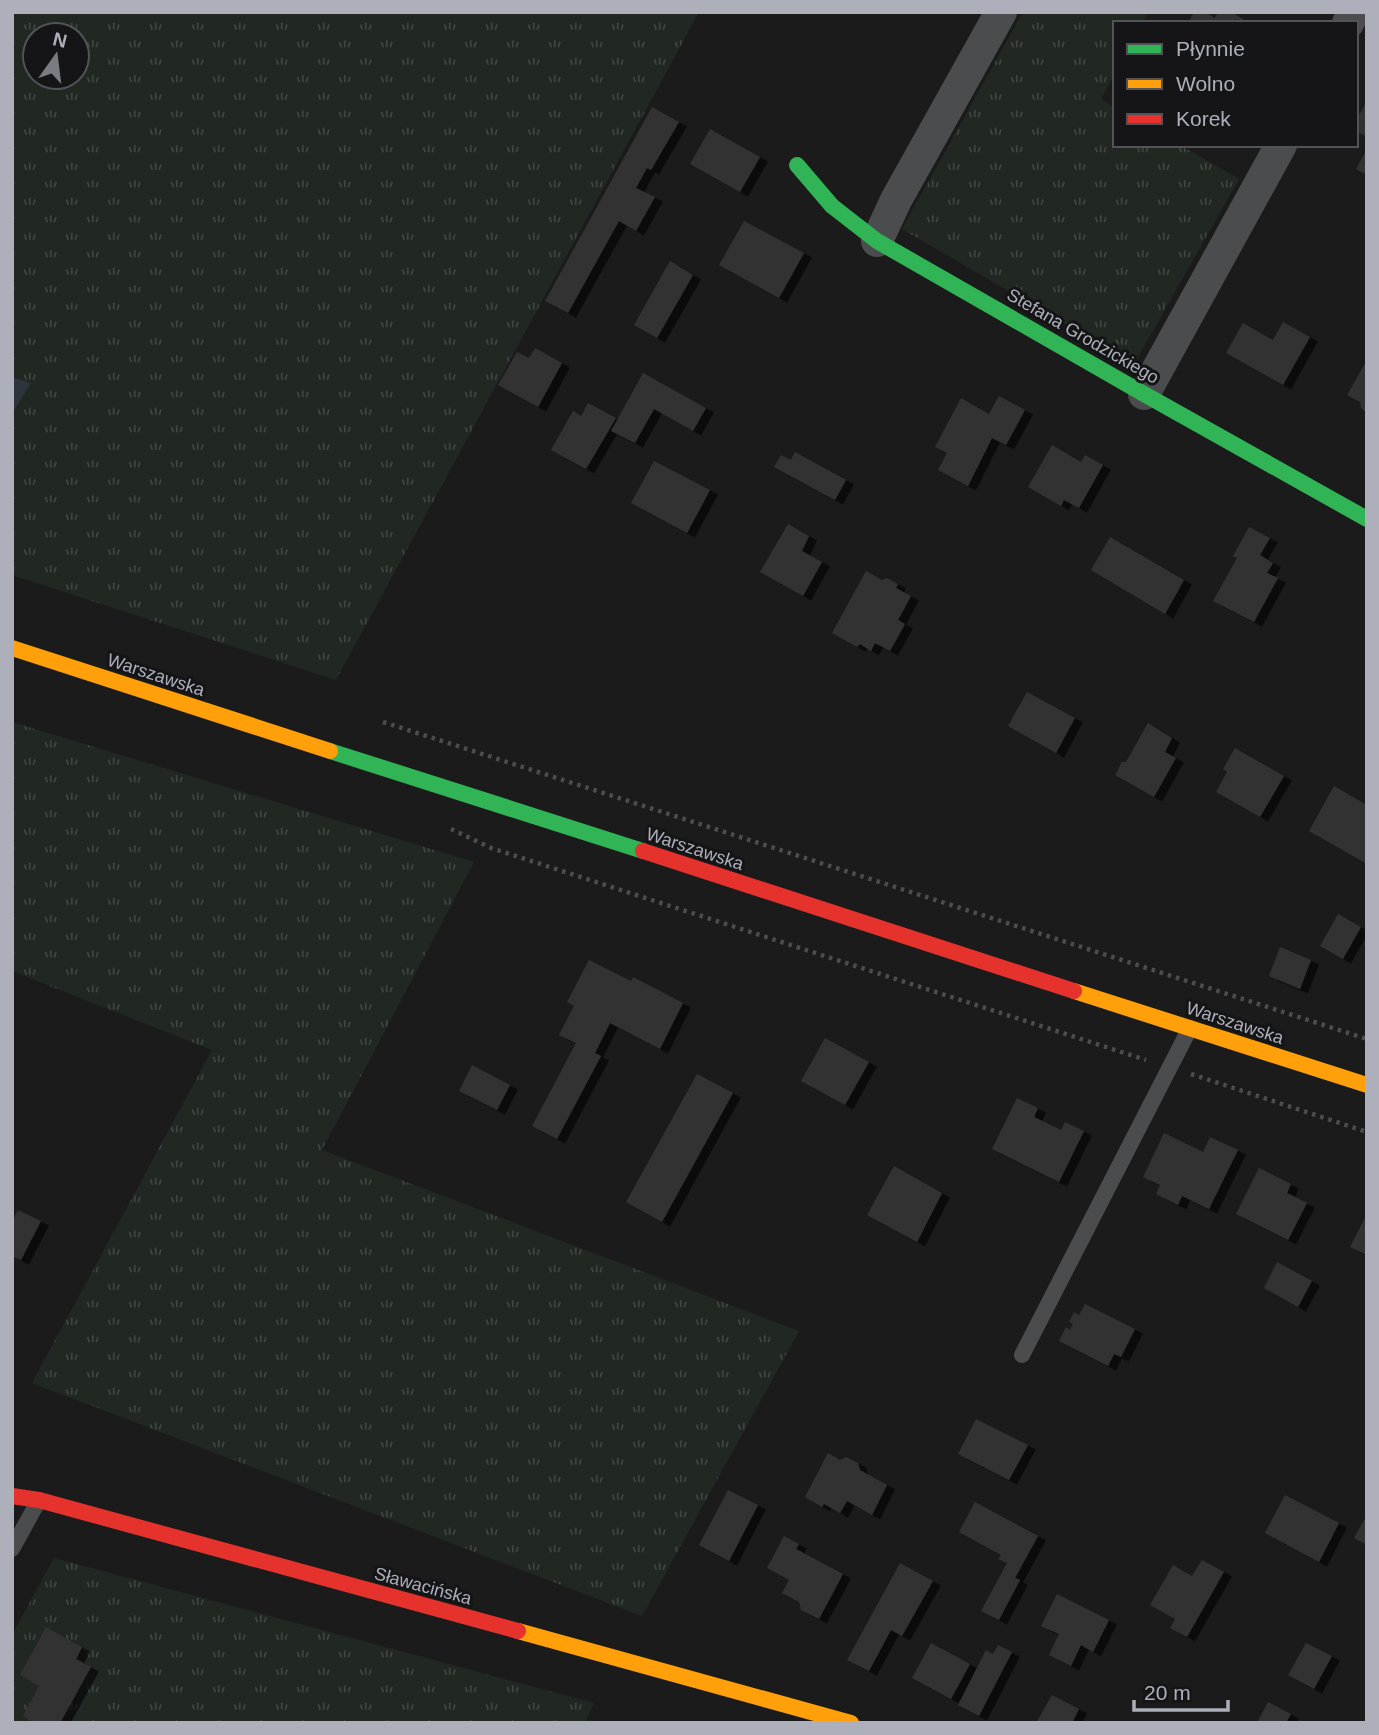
<svg xmlns="http://www.w3.org/2000/svg" width="1379" height="1735" font-family="Helvetica,sans-serif">
	<style>
		.grass { fill: url(#grass-tufts); fill-rule: evenodd }
		.water { fill: #2e343c }
		.building { fill: #333; filter: url(#shadow) }
		.lines { fill: none; stroke-linecap: round; stroke-linejoin: round }
		.path { stroke: #4c4d4f; stroke-width: 4.5; stroke-dasharray: 3.5 5; stroke-linecap: butt }
		.lane { stroke: #4b4c4d; stroke-width: 16 }
		.street { stroke: #4b4c4d; stroke-width: 32 }
		.fast { stroke: #30b455; stroke-width: 16 }
		.slow { stroke: #ff9f0a; stroke-width: 16 }
		.jam { stroke: #e5322d; stroke-width: 16 }
		.labels { text-anchor: middle; dominant-baseline: central; stroke-width: 6; stroke-linejoin: round; paint-order: stroke }
		.street-label { font-size: 18px; fill: #adb0ba; stroke: #151517 }
	</style>
	<defs>
		<pattern id="grass-tufts" width="24" height="20" patternUnits="userSpaceOnUse" patternTransform="scale(1.75)"><rect width="24" height="20" fill="#212822"/><path d="M3 7l-1-3M5 7V3M7 7l1-3M15 17l-1-3M17 17v-4M19 17l1-3" fill="none" stroke="#3f4540"/></pattern>
		<filter id="shadow"><feDropShadow dx="8" dy="4.5" stdDeviation="0" flood-color="#0009"/></filter>
	</defs>
	<rect width="100%" height="100%" fill="#1b1b1b"/>
	<g class="grass">
		<path d="M 12,12 L 699,12 L 336,680 L 12,575 ZM 35,35 L 77,35 L 77,77 L 35,77 Z"/>
		<polygon points="1023,12 1148,12 1143,23 1115,23 1115,73 1101,99 1115,108 1115,145 1180,145 1239,179 1134,364 902,229"/>
		<polygon points="12,722 474,862 322,1150 799,1331 642,1616 32,1383 212,1050 12,971"/>
		<polygon points="54,1558 594,1703 585,1723 12,1723 12,1635"/>
	</g>
	<polygon class="water" points="12,377 31,383 12,413"/>
	<g class="building">
		<polygon points="1194,12 1205,12 1215,18 1218,12 1231,12 1250,23 1188,23"/>
		<polygon points="1367,101 1367,137 1356,131 1356,120"/>
		<polygon points="652,107 679,122 651,170 647,168 636,188 655,197 636,231 619,221 568,313 545,301"/>
		<polygon points="710,129 760,157 740,192 690,164"/>
		<polygon points="1367,149 1367,175 1356,169"/>
		<polygon points="744,221 804,253 779,298 719,265"/>
		<polygon points="670,261 693,275 657,338 634,325"/>
		<polygon points="1283,322 1310,337 1283,385 1226,353 1243,323 1273,340"/>
		<polygon points="535,348 562,363 538,407 498,385 517,352 529,358"/>
		<polygon points="1367,360 1367,413 1361,408 1360,402 1347,395"/>
		<polygon points="643,373 706,408 693,431 654,409 635,443 611,431"/>
		<polygon points="999,396 1025,410 1006,445 992,438 968,486 938,470 947,453 935,447 961,398 989,414"/>
		<polygon points="588,403 616,418 586,469 551,450 573,411 581,416"/>
		<polygon points="1052,445 1081,462 1085,455 1103,465 1079,508 1064,500 1061,506 1028,487"/>
		<polygon points="795,452 846,480 835,500 774,467 781,455 791,460"/>
		<polygon points="654,461 710,490 687,533 631,503"/>
		<polygon points="788,524 809,536 802,551 822,562 803,596 760,572"/>
		<polygon points="1249,527 1270,538 1260,555 1273,563 1267,573 1278,578 1254,622 1213,601 1237,558 1233,556"/>
		<polygon points="1110,537 1184,580 1165,614 1091,570"/>
		<polygon points="866,571 882,580 887,578 898,584 896,588 911,596 898,620 905,624 890,651 875,643 871,651 860,644 857,647 832,633"/>
		<polygon points="1027,692 1075,718 1056,753 1008,726"/>
		<polygon points="1148,723 1172,738 1165,752 1176,758 1154,797 1115,775 1122,762 1126,762"/>
		<polygon points="1235,748 1284,776 1260,817 1216,792 1227,772 1223,769"/>
		<polygon points="1334,786 1367,805 1367,864 1309,831"/>
		<polygon points="1338,914 1361,927 1343,959 1320,946"/>
		<polygon points="1280,947 1311,960 1300,989 1269,976"/>
		<polygon points="589,960 631,981 633,977 683,1003 660,1049 610,1023 595,1053 601,1056 557,1139 532,1126 576,1043 559,1035 574,1006 567,1002"/>
		<polygon points="825,1038 869,1062 845,1105 801,1081"/>
		<polygon points="472,1065 510,1085 497,1110 459,1091"/>
		<polygon points="697,1074 733,1093 662,1222 626,1202"/>
		<polygon points="1017,1098 1038,1108 1034,1117 1061,1130 1065,1122 1084,1131 1059,1182 992,1149"/>
		<polygon points="1164,1133 1203,1152 1210,1137 1238,1150 1209,1209 1182,1196 1178,1205 1156,1194 1160,1185 1143,1177"/>
		<polygon points="894,1166 942,1193 917,1242 867,1215"/>
		<polygon points="1259,1168 1291,1184 1287,1193 1307,1203 1288,1240 1236,1214"/>
		<polygon points="18,1210 41,1221 21,1260 12,1256 12,1221"/>
		<polygon points="1367,1214 1367,1255 1350,1247"/>
		<polygon points="1277,1262 1312,1281 1298,1307 1264,1288"/>
		<polygon points="1085,1304 1135,1329 1121,1357 1114,1354 1108,1366 1059,1341 1066,1327 1070,1330 1073,1324 1069,1322 1074,1312 1079,1315"/>
		<polygon points="976,1419 1028,1445 1009,1480 958,1454"/>
		<polygon points="828,1453 840,1460 846,1457 858,1463 860,1470 887,1485 872,1515 847,1501 840,1513 824,1504 822,1507 805,1497"/>
		<polygon points="728,1490 758,1505 729,1561 699,1545"/>
		<polygon points="1285,1495 1339,1523 1319,1562 1265,1533"/>
		<polygon points="975,1502 1038,1536 1015,1578 1020,1580 999,1620 981,1611 1007,1563 998,1559 1001,1555 959,1532"/>
		<polygon points="1367,1515 1367,1545 1354,1538"/>
		<polygon points="784,1536 799,1544 796,1549 843,1574 819,1619 801,1610 799,1602 782,1593 789,1580 767,1568"/>
		<polygon points="1202,1560 1224,1572 1187,1637 1170,1628 1175,1619 1150,1605 1173,1565 1192,1576"/>
		<polygon points="900,1563 933,1581 902,1636 891,1630 869,1671 847,1660"/>
		<polygon points="1057,1594 1109,1620 1093,1652 1081,1645 1071,1666 1049,1655 1059,1634 1041,1626"/>
		<polygon points="46,1627 82,1647 76,1659 91,1667 60,1723 35,1723 23,1716 39,1686 20,1675"/>
		<polygon points="931,1643 970,1664 951,1699 912,1678"/>
		<polygon points="1306,1643 1332,1656 1314,1689 1288,1675"/>
		<polygon points="998,1645 1012,1652 979,1716 958,1705 986,1650 993,1654"/>
		<polygon points="1052,1695 1079,1709 1072,1723 1036,1723"/>
		<polygon points="1268,1702 1291,1714 1286,1723 1257,1723"/>
	</g>
	<g class="lines">
		<g class="path">
			<polyline points="383,722 1367,1039"/>
			<polyline points="451,829 491,848 1146,1060"/>
			<polyline points="1191,1074 1367,1132"/>
		</g>
		<g class="lane">
			<polyline points="1022,1355 1190,1028"/>
			<polyline points="12,1549 39,1500"/>
		</g>
		<g class="street">
			<polyline points="1348,23 1354,12"/>
			<polyline points="877,241 896,200 1001,12"/>
			<polyline points="1144,394 1281,145"/>
		</g>
		<g class="fast">
			<polyline points="797,165 832,206 877,241 1144,394 1367,519"/>
			<polyline points="330,751 643,851"/>
		</g>
		<g class="slow">
			<polyline points="12,648 330,751"/>
			<polyline points="1074,991 1367,1085"/>
			<polyline points="518,1631 851,1723"/>
		</g>
		<g class="jam">
			<polyline points="643,851 1074,991"/>
			<polyline points="12,1496 39,1500 518,1631"/>
		</g>
	</g>
	<g class="labels">
		<g class="street-label">
			<text transform="translate(1083 336) rotate(30)">Stefana Grodzickiego</text>
			<text transform="translate(156 675) rotate(18)">Warszawska</text>
			<text transform="translate(695 849) rotate(18)">Warszawska</text>
			<text transform="translate(1235 1023) rotate(18)">Warszawska</text>
			<text transform="translate(423 1586) rotate(15)">Sławacińska</text>
		</g>
	</g>
	<rect width="1379" height="1735" fill="none" stroke="#adb0ba" stroke-width="28"/>
	<rect x="1113" y="21" width="245" height="126" fill="#151517" stroke="#525358" stroke-width="2"/>
	<rect x="1127" y="44" width="35" height="10" fill="#30b455" stroke="#525358" stroke-width="2"/>
	<text x="1176" y="56" font-size="21" fill="#adb0ba">Płynnie</text>
	<rect x="1127" y="79" width="35" height="10" fill="#ff9f0a" stroke="#525358" stroke-width="2"/>
	<text x="1176" y="91" font-size="21" fill="#adb0ba">Wolno</text>
	<rect x="1127" y="114" width="35" height="10" fill="#e5322d" stroke="#525358" stroke-width="2"/>
	<text x="1176" y="126" font-size="21" fill="#adb0ba">Korek</text>
	<g transform="translate(56 56) rotate(14)"><circle r="33" fill="#151517" stroke="#525358" stroke-width="2"/>
	<path d="M0-5L12 26L0 18L-12 26Z" fill="#7a7c82"/>
	<text y="-10" font-size="19" font-weight="bold" text-anchor="middle" fill="#adb0ba">N</text>
	</g>
	<path d="M1134 1700v10h94v-10" fill="none" stroke="#adb0ba" stroke-width="3.5"/>
	<text x="1144" y="1700" font-size="21" fill="#adb0ba" stroke="#151517" stroke-width="5" paint-order="stroke">20 m</text>
</svg>
